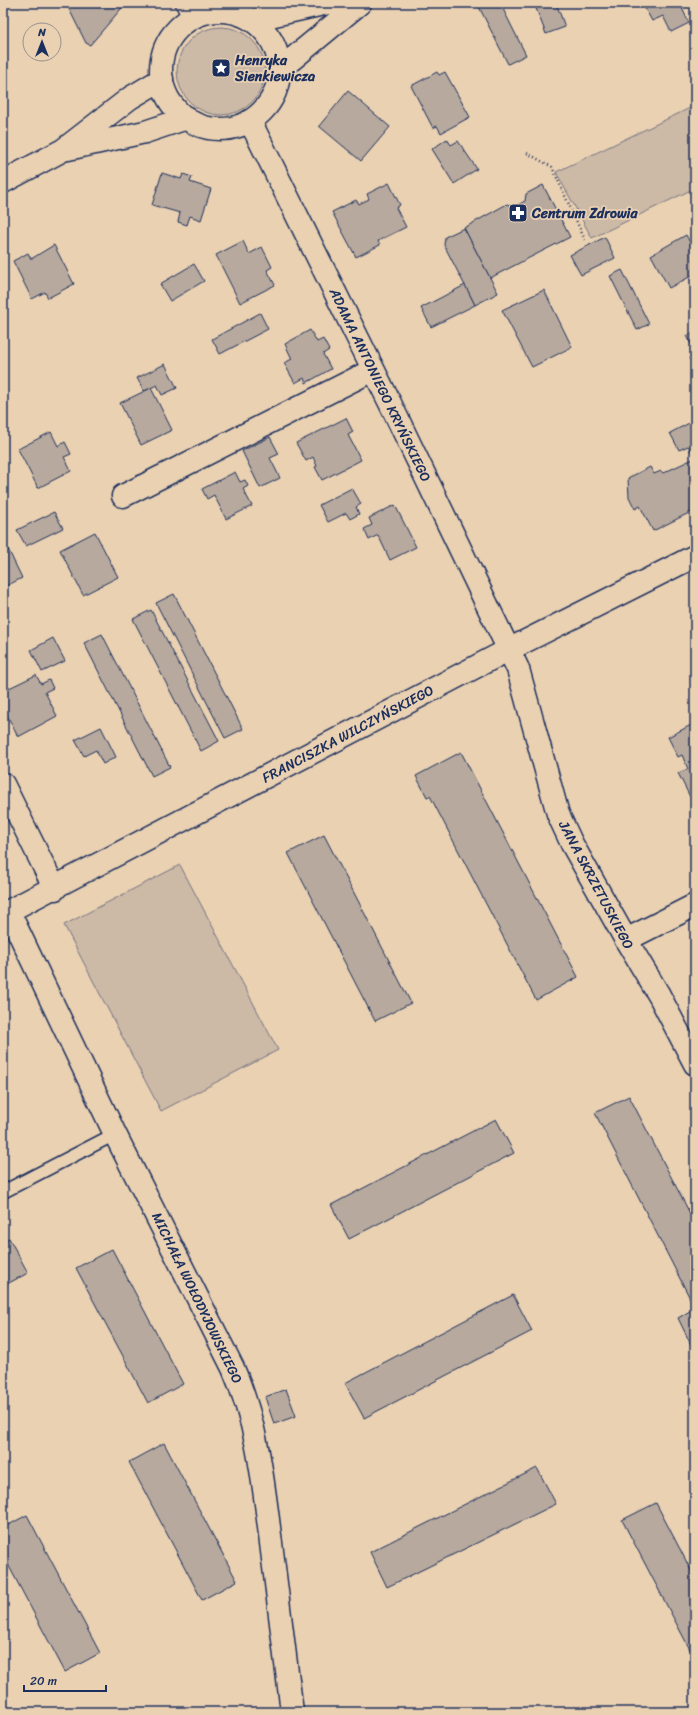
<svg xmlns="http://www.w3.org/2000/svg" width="698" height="1715" font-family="Sriracha,sans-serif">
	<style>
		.green { fill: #ccb9a6; stroke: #747482 }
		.building { fill: #b7a99d; stroke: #1b2f5e }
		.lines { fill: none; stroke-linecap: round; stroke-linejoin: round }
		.lane-casing { stroke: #1b2f5e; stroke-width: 15 }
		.street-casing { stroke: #1b2f5e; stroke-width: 25 }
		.secondary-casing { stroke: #1b2f5e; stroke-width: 25 }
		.path { stroke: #1b2f5e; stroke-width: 2.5; stroke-dasharray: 1 3; stroke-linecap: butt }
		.lane { stroke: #ead1b2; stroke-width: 12 }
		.street { stroke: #ead1b2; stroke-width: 22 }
		.secondary { stroke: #ead1b2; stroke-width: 22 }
		.labels { text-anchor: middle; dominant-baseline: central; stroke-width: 3.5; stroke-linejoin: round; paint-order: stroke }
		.poi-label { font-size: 14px; font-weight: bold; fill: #1b2f5e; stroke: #ead1b2; text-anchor: start }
		.street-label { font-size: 14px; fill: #1b2f5e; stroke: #ead1b2 }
	</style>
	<rect width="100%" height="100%" fill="#ead1b2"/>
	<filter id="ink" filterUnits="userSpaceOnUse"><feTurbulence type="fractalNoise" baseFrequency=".025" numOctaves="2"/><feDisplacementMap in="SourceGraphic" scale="8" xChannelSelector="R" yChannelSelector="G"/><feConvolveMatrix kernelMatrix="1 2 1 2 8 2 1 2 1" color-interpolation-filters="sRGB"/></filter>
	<g filter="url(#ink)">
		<g class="green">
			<circle cx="221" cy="71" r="44"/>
			<polygon points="690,108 695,118 695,188 592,238 556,172"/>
			<polygon points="180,865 278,1050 161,1111 64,925"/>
		</g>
		<g class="building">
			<polygon points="66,3 126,3 90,45 86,43"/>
			<polygon points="477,3 500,3 526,55 508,64"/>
			<polygon points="534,3 556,3 565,27 546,34"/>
			<polygon points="642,3 688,3 681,6 689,23 671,32 663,16 652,21"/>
			<polygon points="437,72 439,75 445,72 470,117 441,133 437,126 433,128 411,86"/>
			<polygon points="348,91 390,127 361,161 319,126"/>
			<polygon points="447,139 451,145 458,141 477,169 454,184 432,149"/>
			<polygon points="162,173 181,179 183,174 192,177 190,182 211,189 201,220 190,216 187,225 178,222 180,213 152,205"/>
			<polygon points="389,183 400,205 396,208 406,227 378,241 380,245 356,257 332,212 356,200 359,204 369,199 367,194"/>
			<polygon points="543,185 570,237 490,278 464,228 507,204 514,207 525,201 526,194"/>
			<polygon points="464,228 498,293 475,305 444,245 445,237"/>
			<polygon points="686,235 695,252 695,274 669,288 651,255"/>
			<polygon points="605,237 615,258 581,275 570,255"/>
			<polygon points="243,241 249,254 262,247 272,267 267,270 275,285 240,303 216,255"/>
			<polygon points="54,245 74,284 48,298 45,292 32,299 13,261 28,253 31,259"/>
			<polygon points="194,264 204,281 170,301 160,284"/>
			<polygon points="622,270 649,324 637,330 610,276"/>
			<polygon points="465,285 475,305 431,327 421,308"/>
			<polygon points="544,290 572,347 532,367 502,310"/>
			<polygon points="260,313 268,329 220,354 212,339"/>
			<polygon points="310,330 317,342 323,339 329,350 323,354 331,369 306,383 304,378 295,383 284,363 292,359 285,344"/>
			<polygon points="695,331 695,352 687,336"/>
			<polygon points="695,355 695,368 694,368 689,358"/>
			<polygon points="165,364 177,388 162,395 157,385 144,391 137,378"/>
			<polygon points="151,388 172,430 141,445 120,403"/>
			<polygon points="346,418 353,432 348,435 361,460 322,480 315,467 317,466 313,457 306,461 296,443"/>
			<polygon points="695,420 695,453 693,454 688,446 679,450 670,433"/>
			<polygon points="51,432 58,446 65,442 71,454 64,457 71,471 38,488 18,449"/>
			<polygon points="270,437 279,454 270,458 280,478 260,488 242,451"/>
			<polygon points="695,458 695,510 653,531 640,506 635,509 629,497 628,478 650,467 654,474 661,471 663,473"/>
			<polygon points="235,472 240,482 245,480 248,486 243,489 252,506 226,519 214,495 207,499 202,489"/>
			<polygon points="352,488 361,504 356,507 359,514 350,519 346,513 328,522 319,505"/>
			<polygon points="395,505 416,547 390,560 378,535 369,540 364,529 372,525 369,518"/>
			<polygon points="54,512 63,528 26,546 17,530"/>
			<polygon points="95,532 118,577 83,595 60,550"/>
			<polygon points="8,549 22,578 6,586 3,580 3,551"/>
			<polygon points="174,594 243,729 225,738 156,603"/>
			<polygon points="151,610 219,741 201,751 133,619"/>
			<polygon points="102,634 170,767 152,776 84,643"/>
			<polygon points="53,638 65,661 42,672 31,650"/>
			<polygon points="36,675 41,684 49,680 53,688 45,692 57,716 18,737 3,707 3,691"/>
			<polygon points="695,723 695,807 678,773 688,769 682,755 678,757 668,737"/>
			<polygon points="101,727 116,757 103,764 96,750 84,756 75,740"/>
			<polygon points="461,752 578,977 536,1000 430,796 427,797 416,776"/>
			<polygon points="324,835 411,1003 375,1021 288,853"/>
			<polygon points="629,1096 695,1223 695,1353 678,1318 695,1308 595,1113"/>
			<polygon points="496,1119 514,1153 349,1239 331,1205"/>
			<polygon points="9,1238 28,1273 3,1286 3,1241"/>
			<polygon points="112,1249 183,1384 148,1403 76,1268"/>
			<polygon points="513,1295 532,1331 364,1418 345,1383"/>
			<polygon points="286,1389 296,1416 274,1424 265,1397"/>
			<polygon points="164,1443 237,1581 202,1600 129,1462"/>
			<polygon points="537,1468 556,1504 387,1587 370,1552"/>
			<polygon points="656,1503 695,1578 695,1659 622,1520"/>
			<polygon points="27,1515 100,1653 65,1672 3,1555 3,1528"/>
		</g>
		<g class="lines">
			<defs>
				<polyline id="lane" points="3,1192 115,1134"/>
				<g id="street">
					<polyline points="187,3 194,17"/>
					<polyline points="250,121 390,403 518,669 558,814 572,844 626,940 659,995 695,1064"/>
					<polyline points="123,496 373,370"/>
					<polyline points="3,784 55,889"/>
					<path d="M 9,912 L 115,1134 L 233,1368 C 258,1426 263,1481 271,1543 C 278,1599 285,1656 292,1712"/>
					<polyline points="3,914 508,650 695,556"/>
					<polyline points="626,940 695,905"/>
				</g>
				<g id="secondary">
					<circle cx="220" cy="70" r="59"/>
					<polyline points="252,20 328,3"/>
					<polyline points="279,70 360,3"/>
					<polyline points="68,149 145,132 187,118"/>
					<polyline points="3,182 63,150 130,98 162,79"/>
				</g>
			</defs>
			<use href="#lane" class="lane-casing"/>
			<use href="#street" class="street-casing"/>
			<use href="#secondary" class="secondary-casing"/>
			<polyline class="path" points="527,153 552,167 585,240"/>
			<use href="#lane" class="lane"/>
			<use href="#street" class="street"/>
			<use href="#secondary" class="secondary"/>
		</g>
	</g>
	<defs>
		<symbol id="sight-square" viewBox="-11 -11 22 22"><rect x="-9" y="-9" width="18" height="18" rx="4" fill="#1b2f5e" stroke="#ead1b2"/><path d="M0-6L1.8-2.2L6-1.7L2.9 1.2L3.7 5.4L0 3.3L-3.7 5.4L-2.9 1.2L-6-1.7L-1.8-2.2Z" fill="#fff"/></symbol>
		<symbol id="pharmacy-square" viewBox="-11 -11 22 22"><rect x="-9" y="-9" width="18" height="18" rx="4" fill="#1b2f5e" stroke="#ead1b2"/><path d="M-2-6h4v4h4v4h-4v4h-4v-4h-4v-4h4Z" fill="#fff"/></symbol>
	</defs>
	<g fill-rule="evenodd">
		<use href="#sight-square" x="210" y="57" width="22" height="22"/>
		<use href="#pharmacy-square" x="507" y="202" width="22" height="22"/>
	</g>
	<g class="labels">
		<g class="poi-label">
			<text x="235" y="60">Henryka<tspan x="235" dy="16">Sienkiewicza</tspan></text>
			<text x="532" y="213">Centrum Zdrowia</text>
		</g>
		<g class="street-label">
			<text transform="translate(380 385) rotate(64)">ADAMA ANTONIEGO KRYŃSKIEGO</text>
			<text transform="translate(348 734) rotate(-28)">FRANCISZKA WILCZYŃSKIEGO</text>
			<text transform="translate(596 885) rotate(62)">JANA SKRZETUSKIEGO</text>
			<text transform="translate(197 1298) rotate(64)">MICHAŁA WOŁODYJOWSKIEGO</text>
		</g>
	</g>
	<rect width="698" height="1715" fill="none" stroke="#ead1b2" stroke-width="16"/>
	<rect x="8" y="8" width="682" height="1699" fill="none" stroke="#1b2f5e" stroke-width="1.5" filter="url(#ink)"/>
	<g transform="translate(42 42)"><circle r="19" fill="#ead1b2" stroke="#979090"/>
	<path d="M0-3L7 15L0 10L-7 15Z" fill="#1b2f5e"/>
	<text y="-6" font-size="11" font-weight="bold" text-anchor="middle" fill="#1b2f5e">N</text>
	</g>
	<path d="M24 1685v6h82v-6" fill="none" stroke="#1b2f5e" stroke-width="2"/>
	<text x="30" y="1685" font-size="12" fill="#1b2f5e" stroke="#ead1b2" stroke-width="3" paint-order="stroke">20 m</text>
</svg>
